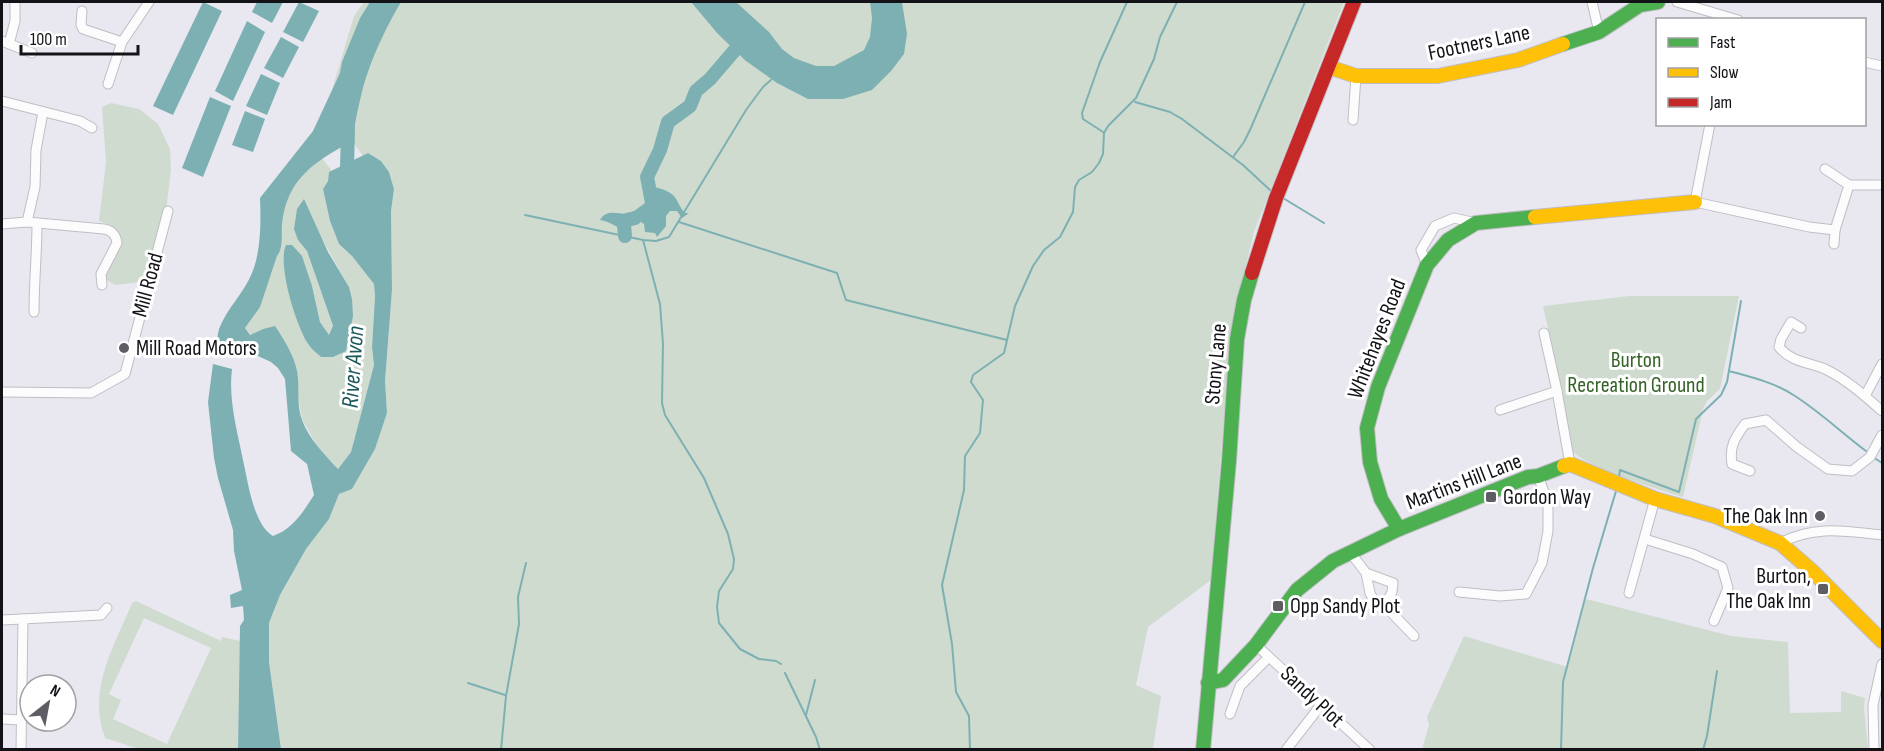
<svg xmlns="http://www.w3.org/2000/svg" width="1884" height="751" font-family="'Sofia Sans Condensed',sans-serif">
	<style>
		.green { fill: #d0dbcf; fill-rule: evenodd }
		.water { fill: #7db0b3 }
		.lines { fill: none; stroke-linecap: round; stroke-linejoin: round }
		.stream { stroke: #7db0b3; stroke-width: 2 }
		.river { stroke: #7db0b3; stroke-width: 14 }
		.street-casing { stroke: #bfbec4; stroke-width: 11 }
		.fast-casing { stroke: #bfbec4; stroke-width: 16 }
		.slow-casing { stroke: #bfbec4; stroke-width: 16 }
		.jam-casing { stroke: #bfbec4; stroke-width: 16 }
		.street { stroke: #fcfcfd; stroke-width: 9 }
		.fast { stroke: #4caf50; stroke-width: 14 }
		.slow { stroke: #ffc107; stroke-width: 14 }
		.jam { stroke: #c62828; stroke-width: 14 }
		.poi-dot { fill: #5e5d63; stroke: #fff; stroke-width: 2 }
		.labels { text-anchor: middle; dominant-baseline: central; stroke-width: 6; stroke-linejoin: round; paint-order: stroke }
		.street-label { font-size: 22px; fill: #131217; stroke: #fff }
		.poi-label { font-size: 22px; fill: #131217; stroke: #fff; text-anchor: start }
		.park-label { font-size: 22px; fill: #356226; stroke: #fff }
		.water-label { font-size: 24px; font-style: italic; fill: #1b595a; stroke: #fff }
	</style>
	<rect width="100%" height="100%" fill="#e9e8f0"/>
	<g class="green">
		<polygon points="364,2 1344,2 1254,232 1231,328 1211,580 1148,627 1136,685 1161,696 1153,749 281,749 269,662 269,623 280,595 306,549 329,519 339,494 352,489 375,449 387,413 385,381 392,290 391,211 394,189 389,172 381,161 368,153 363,156 352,141 359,103 332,90 354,16"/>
		<polygon points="111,103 139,109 158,124 170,149 171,170 166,211 147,281 115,285 108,281 105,274 119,236 111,225 99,221 106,162 102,107"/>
		<path d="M 322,158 L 332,171 L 329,172 L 328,181 L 323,189 L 330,221 L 339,244 L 352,256 L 374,284 L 375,296 L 372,347 L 374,365 L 351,452 L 338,469 L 317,446 L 302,419 L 297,390 L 298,377 L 294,362 L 282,338 L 263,329 L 250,335 L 245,328 C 259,306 269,281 277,256 C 284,247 281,239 281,229 C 283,195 297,178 322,158 ZM 318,232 L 349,287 L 321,357 L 308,345 L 297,318 L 284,266 L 312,286 L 320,322 L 329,335 L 333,327 L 307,251 L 298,240 Z"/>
		<path d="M 1629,296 L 1739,296 L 1720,389 L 1707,401 L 1703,409 L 1683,497 C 1663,491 1581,466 1572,450 L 1562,390 L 1543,306 Z"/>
		<polygon points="1586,599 1731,636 1788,642 1790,713 1841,712 1841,691 1865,698 1864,707 1868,749 1422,749 1429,725 1427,717 1464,636 1568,667"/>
		<path d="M 136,601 L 221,641 L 222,637 L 240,641 L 238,749 L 139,749 L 105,738 C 87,689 114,647 132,603 ZM 144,618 L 211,648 L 167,744 L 113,719 L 121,700 L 109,694 Z"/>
	</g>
	<g class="water">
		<polygon points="203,2 222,11 173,115 153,106"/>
		<polygon points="257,2 283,2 272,23 252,12"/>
		<polygon points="299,2 319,11 303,42 283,32"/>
		<path d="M 370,2 L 401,2 C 385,29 368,65 361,96 C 357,111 355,126 352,141 C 315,162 287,178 282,224 C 281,235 284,247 277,256 L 260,307 L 245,328 L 250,335 L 263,329 L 275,326 C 285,341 297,360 298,378 C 299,392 297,406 302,420 C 309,439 325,455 338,469 L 351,452 L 374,365 L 372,347 L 375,296 L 374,284 L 352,256 L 339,244 L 330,221 L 323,189 L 328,181 L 329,172 L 368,153 L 381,161 L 389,172 L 394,189 L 391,211 L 392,290 L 385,381 L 387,413 L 375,449 L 352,489 L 339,494 L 329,519 L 306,549 L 280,595 L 269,623 L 269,662 L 281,749 L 238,749 L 240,626 L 244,620 L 243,606 L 231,608 L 230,595 L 242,590 L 234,551 L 233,530 L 218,478 L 214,458 L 208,402 L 213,364 L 232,369 C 228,401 238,434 244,465 C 248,483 251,503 259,519 C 262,526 267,532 273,536 C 293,529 303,512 314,495 L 307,464 L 291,451 L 285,379 L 278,368 L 271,362 L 249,352 L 238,345 L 237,358 L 216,352 C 217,345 217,336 219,329 C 227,308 244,293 252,273 C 261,251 261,222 260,198 L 313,131 L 340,73 L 342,62 L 360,18 Z"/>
		<polygon points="691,2 736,2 769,32 782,49 794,58 816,66 834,66 864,50 870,37 872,18 870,2 902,2 907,34 904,54 891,71 872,90 843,99 808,99 777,83 746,61 718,34"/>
		<polygon points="247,21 265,32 233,101 215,91"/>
		<polygon points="281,37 299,47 283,78 264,68"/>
		<polygon points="261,74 280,83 267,115 246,106"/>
		<polygon points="210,97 231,106 203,177 182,168"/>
		<polygon points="245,111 265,119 253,152 232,145"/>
		<path d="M 648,170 L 651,173 L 650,186 C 659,188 668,190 674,196 C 678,201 680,208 685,213 L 689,213 L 682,218 L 677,211 L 670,211 L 666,216 L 666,226 L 657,237 L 655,233 L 645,232 L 644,224 L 639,221 L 631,221 L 625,229 C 619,229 609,221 600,220 C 607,208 619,215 630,214 L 645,203 C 643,191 639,181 648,170 Z"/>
		<path d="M 304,199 L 328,252 L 349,287 L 352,299 L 353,316 L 346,351 L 333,357 L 321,357 C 317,353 311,349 308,344 C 296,325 277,265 286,245 L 292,245 L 302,256 L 312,286 L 320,322 L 329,335 L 333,326 L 307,251 L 298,240 L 294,229 L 297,209 Z"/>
	</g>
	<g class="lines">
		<g class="stream">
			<polyline points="1135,102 1170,112 1182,119 1243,165 1271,191"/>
			<polyline points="1103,132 1083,119 1082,113 1100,62 1127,2"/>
			<polyline points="1233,157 1244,142 1250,130 1305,2"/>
			<polyline points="1283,198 1324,223"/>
			<polyline points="525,215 643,240 656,241 669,237 746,110 763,87 772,79"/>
			<polyline points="679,222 837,273 846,300 1007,340"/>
			<polyline points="643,240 660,304 663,344 662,403 665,415 704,478 728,534 734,559 733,569 719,591 717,607 719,623 740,649 759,659 776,661 781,664"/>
			<path d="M 1729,371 C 1751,377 1776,383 1795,396 C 1820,412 1842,433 1866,451"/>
			<polyline points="1876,459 1882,463"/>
			<polyline points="1619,477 1620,470 1679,492 1696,419 1721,395 1727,382 1741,301"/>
			<polyline points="785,673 816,737 820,750"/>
			<polyline points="468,683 505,695"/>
			<polyline points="806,715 815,680"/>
			<polyline points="501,750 506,696 519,624 518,597 526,563"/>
			<polyline points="970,750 969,716 956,692 952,644 942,585 964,490 965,456 980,433 983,400 971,382 973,375 1004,353 1015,306 1033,266 1044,250 1060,237 1073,212 1075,187 1079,180 1092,172 1099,163 1103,154 1104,133 1108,126 1136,98 1154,59 1160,37 1177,2"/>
			<polyline points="1561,750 1563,682 1593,568 1616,491"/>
			<polyline points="1703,750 1707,736 1717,671"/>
		</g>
		<g class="river">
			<polyline points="348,128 347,169 351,180"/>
			<polyline points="649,187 647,177 660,150 668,122 690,106 696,91 710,79 747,36"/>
			<polyline points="625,236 624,225 627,220 635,218"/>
		</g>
		<defs>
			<g id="street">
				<polyline points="1592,2 1599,32"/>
				<polyline points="1677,2 1738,20"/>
				<polyline points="82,11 81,25 83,29 122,42"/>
				<polyline points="2,41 32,53"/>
				<polyline points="9,44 15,21 15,2"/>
				<polyline points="1864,62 1882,66"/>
				<polyline points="108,84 122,42 149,2"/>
				<polyline points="2,101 80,121 92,128"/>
				<polyline points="1353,120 1356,76"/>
				<polyline points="1710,124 1695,202 1809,227 1835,230 1834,244"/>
				<polyline points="1825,169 1849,185"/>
				<polyline points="27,222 35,187 36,150 43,112"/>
				<path d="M 2,224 L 27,222 L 104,229 C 111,230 116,235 117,243 L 101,274 L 102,285"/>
				<polyline points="1835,230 1849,185 1879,185"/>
				<polyline points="1427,265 1421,250 1435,226 1454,218 1476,223"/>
				<path d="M 34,312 C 34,282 37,253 37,223"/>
				<path d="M 1801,328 L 1791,322 L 1781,339 L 1779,347 C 1791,362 1808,362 1825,369 C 1846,379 1865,396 1882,411"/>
				<polyline points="1544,333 1557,391 1570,464"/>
				<polyline points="2,392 91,393 125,374 168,211"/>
				<polyline points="1865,396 1882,364"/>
				<polyline points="1500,410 1557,391"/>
				<path d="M 1750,471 L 1732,464 C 1729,446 1735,438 1745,424 L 1766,420 L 1797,447 L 1828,469 L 1852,471 L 1870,457 L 1882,435"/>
				<polyline points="1645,539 1693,554 1722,567 1728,588 1714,621"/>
				<path d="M 1780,543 C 1815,525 1844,531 1882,535"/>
				<polyline points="1350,552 1366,573 1370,593 1377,607 1385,606 1392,592 1393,583 1366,573"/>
				<polyline points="1459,592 1500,596 1526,594 1542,563 1548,531 1548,503 1538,476"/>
				<polyline points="1629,593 1655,499"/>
				<polyline points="1385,606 1414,636"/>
				<polyline points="2,620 101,615 107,608"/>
				<polyline points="1256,645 1370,750"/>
				<polyline points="1230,714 1240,686 1269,657"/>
				<polyline points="2,719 21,720"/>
				<polyline points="21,750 23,619"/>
				<polyline points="1286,750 1321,705"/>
				<polyline points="1874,750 1873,705 1882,664"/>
			</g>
			<g id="fast">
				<polyline points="1563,44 1599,32 1640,5 1658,2"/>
				<polyline points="1399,529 1381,499 1370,462 1367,428 1378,387 1427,265 1448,240 1476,223 1535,217"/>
				<polyline points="1208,683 1223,680 1256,645 1297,590 1333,561 1399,529 1528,477 1538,476 1564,466"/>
				<polyline points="1203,750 1229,461 1237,339 1244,300 1252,273"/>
			</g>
			<g id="slow">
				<polyline points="1329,67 1356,76 1438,76 1518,60 1563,44"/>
				<polyline points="1535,217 1695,202"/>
				<polyline points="1564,466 1570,464 1655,499 1715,516 1780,543 1812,571 1882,641"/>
			</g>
			<polyline id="jam" points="1252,273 1276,198 1354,2"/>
		</defs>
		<use href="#street" class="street-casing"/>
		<use href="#fast" class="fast-casing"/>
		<use href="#slow" class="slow-casing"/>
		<use href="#jam" class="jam-casing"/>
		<use href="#street" class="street"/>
		<use href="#fast" class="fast"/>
		<use href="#slow" class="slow"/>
		<use href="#jam" class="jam"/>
	</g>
	<g class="poi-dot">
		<circle cx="124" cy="348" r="6"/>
		<rect x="1485" y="491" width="12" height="12" rx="3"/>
		<circle cx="1820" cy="516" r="6"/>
		<rect x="1817" y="583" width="12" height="12" rx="3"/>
		<rect x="1272" y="600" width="12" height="12" rx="3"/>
	</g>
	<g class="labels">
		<g class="street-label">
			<text transform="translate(1479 43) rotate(-12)">Footners Lane</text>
			<text transform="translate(148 285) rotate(-75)">Mill Road</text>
			<text transform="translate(1377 339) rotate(-69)">Whitehayes Road</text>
			<text transform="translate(1216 364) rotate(-85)">Stony Lane</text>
			<text transform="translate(1464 482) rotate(-21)">Martins Hill Lane</text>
			<text transform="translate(1312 697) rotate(43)">Sandy Plot</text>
		</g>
		<g class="poi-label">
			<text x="136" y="348">Mill Road Motors</text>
			<text x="1503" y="497">Gordon Way</text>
			<text x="1808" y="516" text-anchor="end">The Oak Inn</text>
			<text x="1811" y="576" text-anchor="end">Burton,<tspan x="1811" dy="25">The Oak Inn</tspan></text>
			<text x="1290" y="606">Opp Sandy Plot</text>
		</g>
		<g class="park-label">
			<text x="1636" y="360">Burton<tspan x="1636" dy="25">Recreation Ground</tspan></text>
		</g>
		<g class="water-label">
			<text transform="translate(353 367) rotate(-86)">River Avon</text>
		</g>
	</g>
	<rect width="1884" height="751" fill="none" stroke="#131217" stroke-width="6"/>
	<rect x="1656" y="18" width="210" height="108" fill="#ffffff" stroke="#a1a0a2" stroke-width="1.5"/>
	<rect x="1668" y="38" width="30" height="9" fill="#4caf50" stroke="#a1a0a2" stroke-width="1.5"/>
	<text x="1710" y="48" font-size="18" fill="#131217">Fast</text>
	<rect x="1668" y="68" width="30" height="9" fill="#ffc107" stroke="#a1a0a2" stroke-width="1.5"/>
	<text x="1710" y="78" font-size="18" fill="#131217">Slow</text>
	<rect x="1668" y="98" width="30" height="9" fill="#c62828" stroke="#a1a0a2" stroke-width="1.5"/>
	<text x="1710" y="108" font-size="18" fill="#131217">Jam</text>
	<g transform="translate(48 703) rotate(31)"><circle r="28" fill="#ffffff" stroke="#a1a0a2" stroke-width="1.5"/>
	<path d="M0-4.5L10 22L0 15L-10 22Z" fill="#5e5d63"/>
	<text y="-9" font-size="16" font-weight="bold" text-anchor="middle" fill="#131217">N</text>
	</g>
	<path d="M21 45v9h117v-9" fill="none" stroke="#131217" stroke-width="3"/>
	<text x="30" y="45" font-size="18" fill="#131217" stroke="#ffffff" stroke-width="4.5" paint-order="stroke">100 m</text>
</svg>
